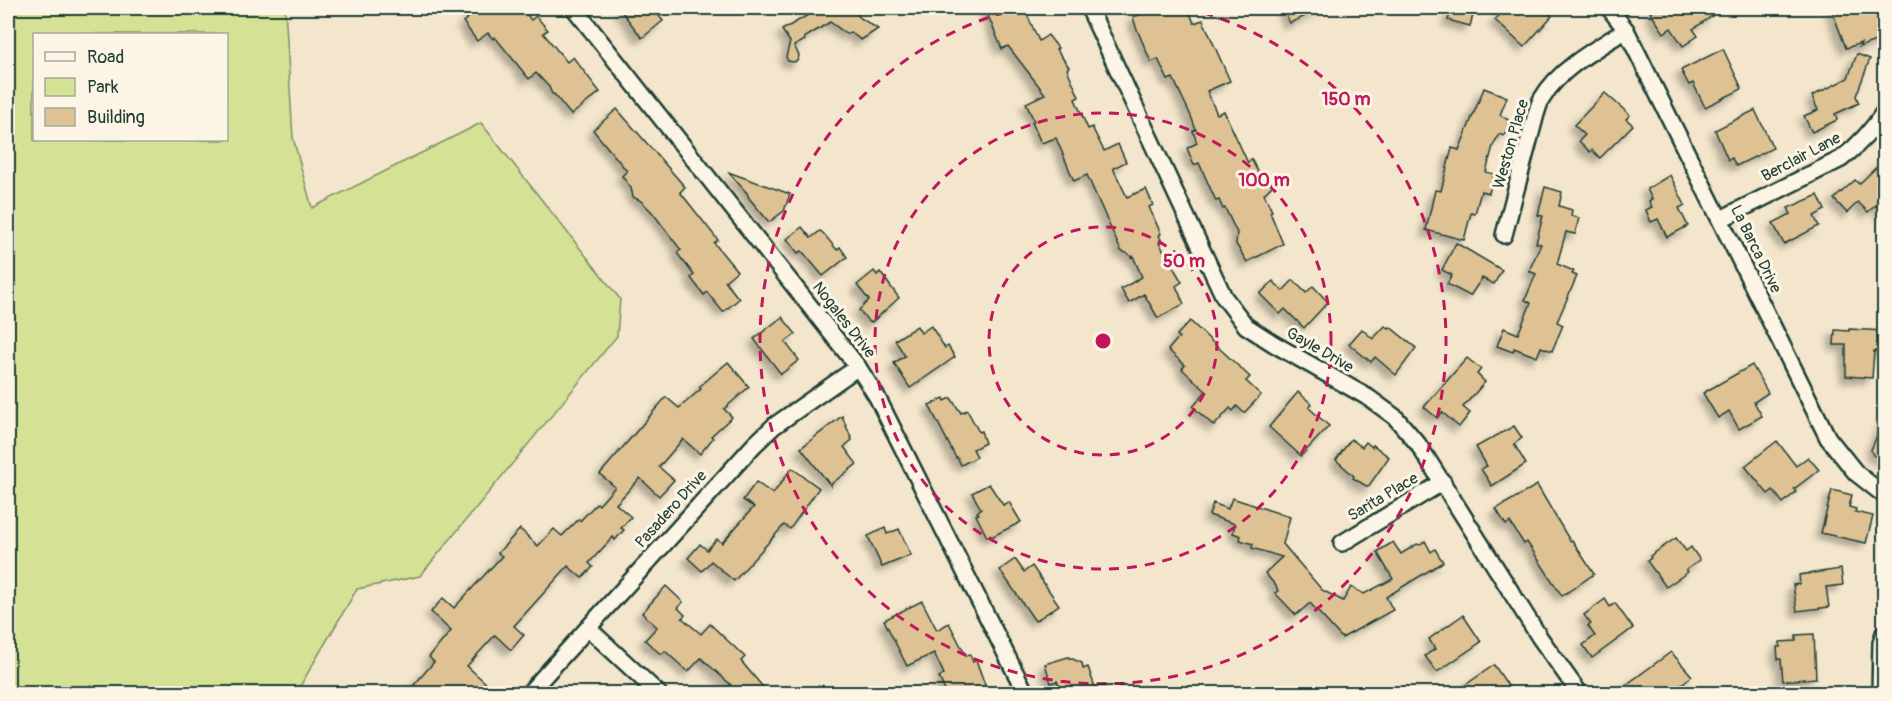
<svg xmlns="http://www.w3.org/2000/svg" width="1892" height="701" font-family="Pangolin,sans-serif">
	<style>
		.green { fill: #d5e194; stroke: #7a8f64; stroke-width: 1.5; fill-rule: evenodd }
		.building { fill: #dfc293; stroke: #1f3d34; stroke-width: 1.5; filter: url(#shadow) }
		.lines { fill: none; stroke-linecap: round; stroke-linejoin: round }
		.street-casing { stroke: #1f3d34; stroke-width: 20 }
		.street { stroke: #fcf5e5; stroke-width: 15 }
		.ring { fill: none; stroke: #c2185b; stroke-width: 3; stroke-dasharray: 10 8 }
		.labels { text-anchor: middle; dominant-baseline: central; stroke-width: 6; stroke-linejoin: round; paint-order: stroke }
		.street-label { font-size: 16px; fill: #1f3d34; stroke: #fcf5e5 }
		.centre { fill: #c2185b; stroke: #fcf5e5; stroke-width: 3 }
		.ring-label { font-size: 18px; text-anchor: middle; font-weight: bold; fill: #c2185b; stroke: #fcf5e5; stroke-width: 6; stroke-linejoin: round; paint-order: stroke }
	</style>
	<defs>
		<filter id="shadow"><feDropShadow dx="-5.5" dy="5.5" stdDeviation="3" flood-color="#0004"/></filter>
	</defs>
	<rect width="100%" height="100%" fill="#f3e6cc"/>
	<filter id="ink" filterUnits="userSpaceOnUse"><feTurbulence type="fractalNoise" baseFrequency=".0167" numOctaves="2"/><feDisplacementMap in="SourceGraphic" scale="12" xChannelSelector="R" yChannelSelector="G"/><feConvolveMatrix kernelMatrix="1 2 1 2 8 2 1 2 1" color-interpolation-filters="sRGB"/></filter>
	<g filter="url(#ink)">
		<path class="green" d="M 8,8 L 285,8 L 293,138 L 312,208 L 481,123 L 620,299 L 617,336 L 420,576 L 357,589 L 296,693 L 8,693 ZM 34,34 L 226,34 L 226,140 L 34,140 Z"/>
		<g class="building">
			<polygon points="468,8 522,8 531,20 536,16 548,30 543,33 567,62 573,57 600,92 571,115 554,94 552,94 549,87 536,73 529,79 495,37 493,39 488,33 477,41 463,22 473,14"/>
			<polygon points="619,8 653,8 663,21 642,38"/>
			<polygon points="820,8 853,8 859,17 878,29 861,40 850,32 847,34 830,22 804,38 805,40 794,46 799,55 798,60 794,62 788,61 786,57 790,42 782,30"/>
			<polygon points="985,8 1024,8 1039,41 1048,35 1058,48 1056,49 1069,67 1067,69 1079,97 1075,99 1088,129 1092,127 1104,151 1118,144 1126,162 1113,168 1127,197 1146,189 1153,205 1149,207 1161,234 1159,235 1162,242 1159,243 1182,282 1176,286 1184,304 1158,318 1144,294 1129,303 1121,289 1142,277 1133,256 1131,257 1129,254 1121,251 1087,175 1074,181 1056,138 1041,143 1032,122 1034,121 1026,103 1045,94 1008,46 1002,49"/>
			<polygon points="1158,8 1161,8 1162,12 1173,8 1188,8 1194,23 1203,20 1230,81 1207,91 1217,114 1224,111 1248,163 1251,159 1257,170 1273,185 1264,194 1272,211 1270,212 1283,244 1247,262 1236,244 1237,233 1225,208 1223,209 1219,200 1216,201 1199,163 1194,165 1187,148 1197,143 1193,131 1196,130 1191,116 1173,78 1168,80 1158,59 1151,62 1136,27 1133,17"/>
			<polygon points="1283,8 1323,8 1290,23"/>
			<polygon points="1452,8 1475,8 1470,26 1448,20"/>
			<polygon points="1506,8 1542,8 1552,16 1524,47 1495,20"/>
			<polygon points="1657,8 1706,8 1712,16 1693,29 1698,36 1683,46 1671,28 1664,33 1650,12"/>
			<polygon points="1831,8 1878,8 1884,24 1884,38 1859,47 1861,43 1846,48"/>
			<polygon points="1723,49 1742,89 1705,107 1693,83 1689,85 1681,70"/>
			<polygon points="1857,54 1870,59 1856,96 1859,103 1835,114 1837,120 1812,132 1804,116 1818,110 1812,96 1848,78"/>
			<polygon points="1484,88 1507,97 1500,115 1510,121 1504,136 1499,134 1493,146 1486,172 1494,174 1489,193 1481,191 1475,214 1471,213 1464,240 1426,230 1435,190 1441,191 1452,148 1459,150"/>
			<polygon points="1605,93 1630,115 1626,119 1633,125 1600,158 1592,150 1590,152 1579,141 1585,135 1574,125"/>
			<polygon points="617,109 685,187 680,192 718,240 714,243 737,271 725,281 739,299 723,312 707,292 704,295 691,278 694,275 677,253 681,250 652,212 641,201 633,197 631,188 622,176 627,171 593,130"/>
			<polygon points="1755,110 1773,148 1736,166 1732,158 1728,160 1715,130"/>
			<polygon points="1884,160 1884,214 1876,205 1868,212 1858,202 1847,213 1834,199 1855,180 1859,184"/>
			<polygon points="728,172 790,194 784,211 769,222 749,198 747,193"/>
			<polygon points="1670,175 1685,205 1679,208 1688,226 1667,237 1658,219 1651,222 1646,210 1652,207 1649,201 1652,199 1647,189"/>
			<polygon points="1545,187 1562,192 1559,206 1572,210 1571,216 1579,218 1575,234 1566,232 1557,264 1574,271 1572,274 1577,276 1557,322 1563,325 1552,351 1541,347 1537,357 1514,348 1513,352 1497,346 1504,328 1518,334 1531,303 1525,300 1536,274 1529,271 1541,244 1536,243 1543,216 1538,215"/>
			<polygon points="1818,195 1825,210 1814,216 1819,226 1784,244 1773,223 1791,214 1788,208"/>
			<polygon points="802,227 811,238 820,231 823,233 837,250 840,247 847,257 823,276 802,251 798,253 787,239"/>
			<polygon points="1456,243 1502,270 1494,284 1482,278 1470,296 1447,284 1452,275 1442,270"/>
			<polygon points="874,271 877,275 880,272 899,298 872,322 869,322 859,310 869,300 857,285"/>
			<polygon points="1293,280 1306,293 1313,286 1328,302 1304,328 1285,309 1280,314 1260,294 1273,281 1283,291"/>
			<polygon points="782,317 796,334 785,342 799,360 781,374 754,339"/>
			<polygon points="1190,321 1250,377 1246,381 1261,395 1244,413 1237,406 1233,411 1230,408 1214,426 1193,407 1206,391 1182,369 1185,365 1168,350 1179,337 1177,335"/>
			<polygon points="917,326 921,333 931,326 945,348 948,346 955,357 910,388 894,363 905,356 895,340"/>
			<polygon points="1385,326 1389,329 1390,327 1416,348 1396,375 1375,357 1371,362 1349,344 1362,329 1373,339"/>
			<polygon points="1849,329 1884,331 1884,352 1874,351 1872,378 1846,376 1846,345 1834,345 1835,330 1849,331"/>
			<polygon points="1467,358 1481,369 1477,374 1485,382 1463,407 1470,413 1459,427 1442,412 1437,418 1424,407"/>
			<polygon points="728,362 749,387 724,409 732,417 711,436 713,438 700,454 683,439 659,467 674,480 659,496 640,478 616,504 631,517 621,528 624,530 615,540 613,537 589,563 593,567 582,578 568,566 514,626 524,635 511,650 495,635 467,666 488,685 481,693 407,693 434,662 429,657 451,631 431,612 443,598 454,608 502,556 498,553 520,529 538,546 554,529 562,536 579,519 580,521 597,503 599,505 615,487 600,474 666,397 679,408 701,389 699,387"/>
			<polygon points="1752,365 1768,393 1754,402 1762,416 1739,429 1729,411 1718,418 1703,393"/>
			<polygon points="1298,392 1312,404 1309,408 1329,426 1301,456 1269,427"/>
			<polygon points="944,398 945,401 951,398 961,413 967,410 979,432 981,431 985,443 973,449 977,457 961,465 957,457 956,458 929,405"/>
			<polygon points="842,416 852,440 844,447 857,464 831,484 831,486 801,448"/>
			<polygon points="1884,419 1884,460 1873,455 1871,450"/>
			<polygon points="1514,426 1522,438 1514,444 1526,464 1492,486 1481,469 1487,466 1476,447"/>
			<polygon points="1351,439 1362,447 1366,442 1372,447 1373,445 1389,457 1368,487 1353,478 1354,476 1336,460"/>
			<polygon points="1777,441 1796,466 1808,457 1819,470 1794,489 1796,492 1783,503 1773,490 1768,494 1745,466"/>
			<polygon points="792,468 819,488 790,529 784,525 734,581 711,561 702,571 688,558 700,544 707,550 717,539 722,543 754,507 743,500 756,482 773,494"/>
			<polygon points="989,484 1003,505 1009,502 1021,522 991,537 990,535 987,537 976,515 979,514 977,512 981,509 972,493"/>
			<polygon points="1537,485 1570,541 1572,540 1594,574 1562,596 1527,542 1524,544 1510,522 1506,525 1496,509"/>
			<polygon points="1832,490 1852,495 1849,507 1856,509 1855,512 1873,516 1866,543 1821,533"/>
			<polygon points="1232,498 1290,517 1283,544 1322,590 1343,601 1351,587 1364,594 1393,579 1377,552 1393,542 1401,554 1417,544 1420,545 1425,541 1431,552 1435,549 1443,562 1386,597 1393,610 1342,638 1310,603 1296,615 1275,593 1278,591 1276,586 1265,573 1282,557 1252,548 1253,544 1240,540 1241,536 1233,533 1235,524 1209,515 1213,503 1228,509"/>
			<polygon points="885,528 887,534 899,529 911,555 882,567 868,536"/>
			<polygon points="1676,538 1686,551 1691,547 1700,560 1686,570 1688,572 1666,587 1647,561 1651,558 1650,556"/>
			<polygon points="1015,559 1024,572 1032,566 1059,605 1035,621 1000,570"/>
			<polygon points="1841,569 1843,585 1826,587 1829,607 1797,611 1793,585 1800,584 1799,575"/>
			<polygon points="666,586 683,602 678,608 685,615 682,618 701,634 710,624 745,657 741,661 768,693 721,693 731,685 701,658 688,672 665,651 662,654 658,652 645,640 657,627 642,613"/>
			<polygon points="1605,599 1610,607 1615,603 1633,628 1592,658 1583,645 1595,636 1588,626 1591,624 1584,615"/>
			<polygon points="922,601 937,630 949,623 966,656 970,654 973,662 976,660 988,693 946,693 939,677 944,674 934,653 907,666 884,620"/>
			<polygon points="1463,615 1481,642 1437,672 1425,656 1435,649 1429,639"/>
			<polygon points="1814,634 1816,678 1783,681 1781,659 1778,659 1777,647 1780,647 1780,642 1796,641 1796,635"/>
			<polygon points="1671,652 1692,676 1670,693 1615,693"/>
			<polygon points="1068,657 1082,663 1083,669 1088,667 1097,693 1062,693 1057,681 1051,683 1045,664"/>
			<polygon points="1494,665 1509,687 1500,693 1454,693"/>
		</g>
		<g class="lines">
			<defs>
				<g id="street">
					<polyline points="574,8 858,367 877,397 1026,694"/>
					<polyline points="1089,8 1224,297 1246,326 1274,344 1369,398 1395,417 1418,444 1540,638 1580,694"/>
					<polyline points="1609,8 1626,30 1828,438 1856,473 1884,495"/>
					<path d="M 1721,219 L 1841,159 C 1859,145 1872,131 1884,112"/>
					<path d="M 1504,235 L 1536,114 C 1538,109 1539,102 1543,97 C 1559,69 1599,47 1626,30"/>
					<polyline points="1342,543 1443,482"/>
					<polyline points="588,628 659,694"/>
					<polyline points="528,694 754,445 774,426 858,367"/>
					<polyline points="1880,694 1881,643 1884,633"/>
				</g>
			</defs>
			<use href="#street" class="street-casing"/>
			<use href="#street" class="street"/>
		</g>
	</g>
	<g class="ring">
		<circle cx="1103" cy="341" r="114"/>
		<circle cx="1103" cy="341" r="228"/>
		<path d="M1186 8A343 343 0 1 1 1020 8"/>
	</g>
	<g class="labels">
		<g class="street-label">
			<text transform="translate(1511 144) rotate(-74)">Weston Place</text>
			<text transform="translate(1801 157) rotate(-28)">Berclair Lane</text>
			<text transform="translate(1756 249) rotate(64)">La Barca Drive</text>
			<text transform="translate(844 320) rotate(52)">Nogales Drive</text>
			<text transform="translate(1320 350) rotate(30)">Gayle Drive</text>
			<text transform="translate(1383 497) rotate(-31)">Sarita Place</text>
			<text transform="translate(671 509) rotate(-48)">Pasadero Drive</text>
		</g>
	</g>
	<circle cx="1103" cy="341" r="9" class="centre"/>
	<g class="ring-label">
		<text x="1346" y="105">150 m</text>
		<text x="1264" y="186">100 m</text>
		<text x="1184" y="267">50 m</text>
	</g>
	<rect width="1892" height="701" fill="none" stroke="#fcf5e5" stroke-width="30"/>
	<rect x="15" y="15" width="1862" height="671" fill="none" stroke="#1f3d34" stroke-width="2" filter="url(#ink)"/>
	<rect x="33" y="33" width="195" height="108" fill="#fcf5e5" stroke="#a4ab9e" stroke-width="1.5"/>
	<rect x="45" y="52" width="30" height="9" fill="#fcf5e5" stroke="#a4ab9e" stroke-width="1.5"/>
	<text x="87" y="63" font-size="18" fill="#1f3d34">Road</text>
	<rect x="45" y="78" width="30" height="18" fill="#d5e194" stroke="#a4ab9e" stroke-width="1.5"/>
	<text x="87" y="93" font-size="18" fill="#1f3d34">Park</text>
	<rect x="45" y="108" width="30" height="18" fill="#dfc293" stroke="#a4ab9e" stroke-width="1.5"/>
	<text x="87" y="123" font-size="18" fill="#1f3d34">Building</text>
</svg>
